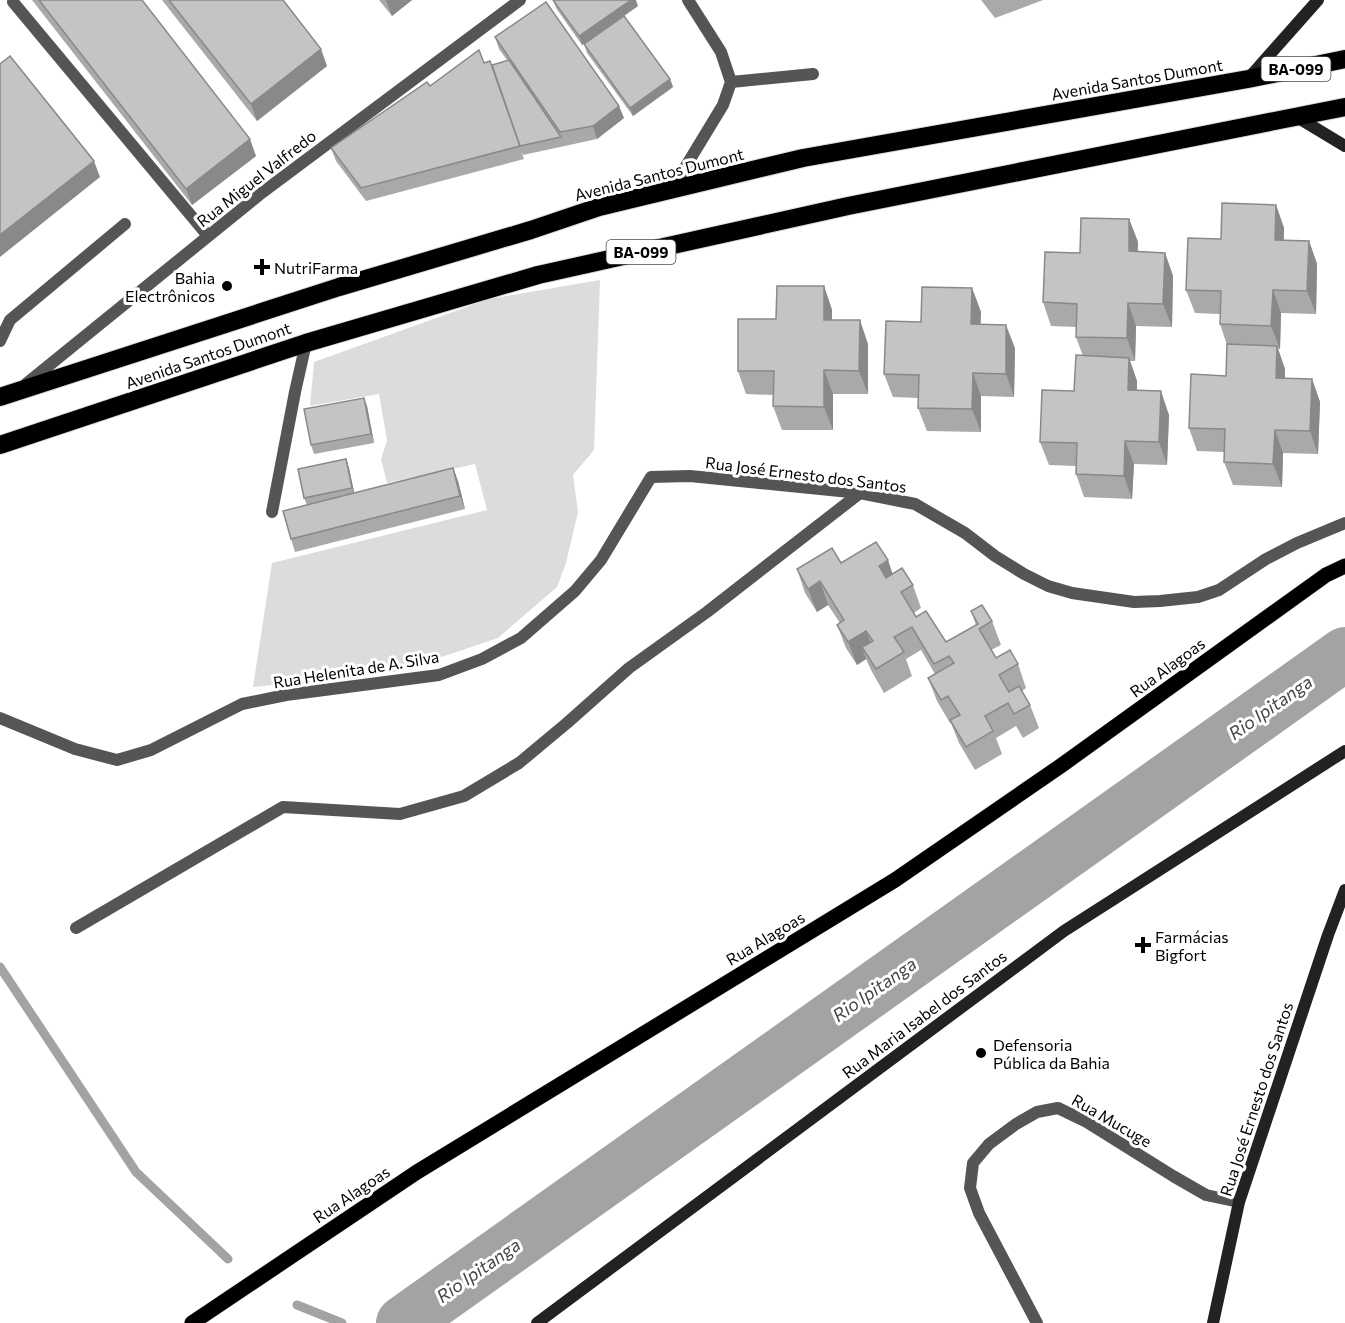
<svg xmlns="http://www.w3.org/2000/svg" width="1345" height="1323" font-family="Commissioner,sans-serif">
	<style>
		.green { fill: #dcdcdc }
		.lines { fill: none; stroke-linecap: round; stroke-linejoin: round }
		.stream { stroke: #a3a3a3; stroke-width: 9 }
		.river { stroke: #a3a3a3; stroke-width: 54 }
		.primary-casing { stroke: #dbdbdb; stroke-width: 16 }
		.highway-casing { stroke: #dbdbdb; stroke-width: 20 }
		.lane { stroke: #555; stroke-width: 12 }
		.street { stroke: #555; stroke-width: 12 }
		.secondary { stroke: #222; stroke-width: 12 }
		.primary { stroke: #000; stroke-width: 15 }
		.highway { stroke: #000; stroke-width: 18 }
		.wall { fill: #a9a9a9 }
		.shaded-wall { fill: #898989 }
		.building { fill: #c4c4c4; stroke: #898989; stroke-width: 1.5 }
		.poi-dot { fill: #000; stroke: #fff; stroke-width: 2 }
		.labels { text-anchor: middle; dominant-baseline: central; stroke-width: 6; stroke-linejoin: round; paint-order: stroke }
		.shield { fill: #fff; stroke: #4c4c4c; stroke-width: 1.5 }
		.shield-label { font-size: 15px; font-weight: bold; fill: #000 }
		.street-label { font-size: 16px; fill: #000; stroke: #fff }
		.poi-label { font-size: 16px; fill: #000; stroke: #fff; text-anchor: start }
		.water-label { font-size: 18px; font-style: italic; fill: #444; stroke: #fff }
	</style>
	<rect width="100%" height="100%" fill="#fff"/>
	<polygon class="green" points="600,280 594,450 573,475 578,512 566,563 557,587 498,638 400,671 253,687 272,563 487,510 475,464 387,483 381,459 387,440 379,394 310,406 314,362 489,299"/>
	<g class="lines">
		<g class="stream">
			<polyline points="0,967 136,1172 228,1259"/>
			<polyline points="297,1305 342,1323"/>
		</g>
		<polyline class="river" points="403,1323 1345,654"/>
		<defs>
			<polyline id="primary" points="192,1323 417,1172 895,880 1062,765 1326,575 1345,566"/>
			<g id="highway">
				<polyline points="0,397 339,287 531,230 599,207 803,158 1248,79 1345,59"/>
				<polyline points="0,445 306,343 538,275 848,206 1345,107"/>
			</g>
		</defs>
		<use href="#primary" class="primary-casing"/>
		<use href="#highway" class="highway-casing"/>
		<g class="lane">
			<polyline points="13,2 208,236"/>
			<polyline points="731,82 813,74"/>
			<polyline points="0,341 10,320 125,224"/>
			<polyline points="272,512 295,392 306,343"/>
		</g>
		<g class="street">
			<polyline points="672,189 723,105 731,82 721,52 688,0"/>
			<polyline points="26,384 259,195 520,0"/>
			<polyline points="0,718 75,749 117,760 151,750 242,704 286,695 439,675 482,659 521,638 575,591 601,560 651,477 690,476 860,493 915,504 965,533 995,556 1024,574 1048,586 1072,593 1134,602 1160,601 1198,597 1219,590 1266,559 1297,543 1345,523"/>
			<polyline points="76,928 283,807 400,814 464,796 519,763 567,723 629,668 707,612 860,493"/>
			<polyline points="1037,1323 979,1213 970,1188 973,1163 989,1144 1016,1124 1037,1112 1058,1108 1085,1121 1173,1176 1206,1195 1239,1202"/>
		</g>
		<g class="secondary">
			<polyline points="1248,79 1318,0"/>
			<polyline points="1297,117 1345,146"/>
			<polyline points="537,1323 1064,931 1345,751"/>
			<polyline points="1213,1323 1239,1202 1328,935 1345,890"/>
		</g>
		<use href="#primary" class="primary"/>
		<use href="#highway" class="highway"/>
	</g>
	<g class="wall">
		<polygon points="32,0 142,0 256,156 192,205"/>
		<polygon points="162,0 283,0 327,66 257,121"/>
		<polygon points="379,0 412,0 392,16"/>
		<polygon points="553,0 638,6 624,16 670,79 673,87 633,116 587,53 584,44 621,18 582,45 556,8"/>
		<polygon points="981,0 1043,0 995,18"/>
		<polygon points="495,37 624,118 597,139 523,155 521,151 524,159 366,201 336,161 331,148 430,86 484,63 492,65 507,60 499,49"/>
		<polygon points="1276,205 1284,228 1284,240 1309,241 1317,264 1316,314 1281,313 1280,349 1278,349 1285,369 1285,378 1312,379 1320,402 1318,454 1283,453 1282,487 1233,485 1224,462 1224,452 1197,451 1189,428 1226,376 1227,345 1220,324 1220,314 1195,313 1186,290 1221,239"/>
		<polygon points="1129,219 1138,242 1137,252 1165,253 1173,276 1172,327 1136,326 1135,361 1130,361 1137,381 1137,390 1169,415 1167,465 1134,464 1132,499 1084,497 1076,474 1076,466 1049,465 1040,442 1074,391 1083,356 1076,337 1076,327 1051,326 1043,302 1080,253"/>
		<polygon points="824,286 832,310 832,320 868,344 868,394 833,394 833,430 782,430 773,406 774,395 746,394 738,371 776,319"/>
		<polygon points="972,288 981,312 980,324 1015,348 1014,397 981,396 981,432 927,431 918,408 919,398 893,397 884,374 921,322"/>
		<polygon points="367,406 374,443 314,454 311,445"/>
		<polygon points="346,459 349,468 354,493 453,468 458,481 465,509 295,552 291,539 307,505 304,498"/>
		<polygon points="841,563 893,574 913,585 921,608 914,613 916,617 946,642 976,625 971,611 992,621 1001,645 991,650 996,658 1018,664 1026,688 1022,691 1030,705 1039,728 1023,738 1016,726 996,738 1002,754 975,770 959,743 951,723 950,723 937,701 928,678 935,674 921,650 906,659 912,676 884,693 871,670 866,659 857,665 846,648 837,625 840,623 828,605 817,612 805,593 797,569"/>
	</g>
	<g class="shaded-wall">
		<polygon points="386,0 412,0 392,16"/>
		<polygon points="631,0 636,0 638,6 582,45 579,36"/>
		<polygon points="321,49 327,66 257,121 251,104"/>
		<polygon points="670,79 673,87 633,116 630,108"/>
		<polygon points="619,106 624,118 597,139 593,126"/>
		<polygon points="250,139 256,156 192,205 186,189"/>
		<polygon points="94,161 100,177 0,257 0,235"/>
		<polygon points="1276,205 1284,228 1283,263 1275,240"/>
		<polygon points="1129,219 1138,242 1137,275 1129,251"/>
		<polygon points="1309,241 1317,264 1316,314 1307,291"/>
		<polygon points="1165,253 1173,276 1172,327 1163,304"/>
		<polygon points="824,286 832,310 832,343 824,320"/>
		<polygon points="972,288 981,312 980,347 971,324"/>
		<polygon points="1273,290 1281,313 1280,349 1271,326"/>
		<polygon points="1128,303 1136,326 1135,361 1127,338"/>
		<polygon points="860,320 868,344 868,394 859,371"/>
		<polygon points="1006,325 1015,348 1014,397 1006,374"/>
		<polygon points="1277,346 1285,369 1284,401 1276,378"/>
		<polygon points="1129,358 1137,381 1136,413 1128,390"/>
		<polygon points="824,370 833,394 833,430 824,407"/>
		<polygon points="973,373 981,396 981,432 972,409"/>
		<polygon points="1312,379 1320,402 1318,454 1310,431"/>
		<polygon points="1161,391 1169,415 1167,465 1159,442"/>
		<polygon points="364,398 367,406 374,443 371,434"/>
		<polygon points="1275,430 1283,453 1282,487 1273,464"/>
		<polygon points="1125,441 1134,464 1132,499 1124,476"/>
		<polygon points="346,459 349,468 355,496 352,488"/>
		<polygon points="453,468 458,481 465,509 460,496"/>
		<polygon points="888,560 896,584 887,589 879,566"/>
		<polygon points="820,581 828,605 817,612 808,589"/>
		<polygon points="866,631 875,654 862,647 866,659 857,665 848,642"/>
	</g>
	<g class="building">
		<polygon points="39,0 142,0 250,139 186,189"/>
		<polygon points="169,0 283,0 321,49 251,104"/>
		<polygon points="553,0 631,0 579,36"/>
		<polygon points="546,2 619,106 593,126 560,132 495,37"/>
		<polygon points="624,16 670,79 630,108 584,44"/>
		<polygon points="479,50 484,63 490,61 520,146 361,188 331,148 427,82 430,86"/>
		<polygon points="10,56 94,161 0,235 0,64"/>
		<polygon points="509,60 561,137 520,146 492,65"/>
		<polygon points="1222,203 1276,205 1275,240 1309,241 1307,291 1273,290 1271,326 1220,324 1221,291 1186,290 1188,238 1221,239"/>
		<polygon points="1081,218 1129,219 1129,251 1165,253 1163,304 1128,303 1127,338 1076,337 1077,304 1043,302 1045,252 1080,253"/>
		<polygon points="777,286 824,286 824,320 860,320 859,371 824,370 824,407 773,406 774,371 738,371 738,319 776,319"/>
		<polygon points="922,287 972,288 971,324 1006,325 1006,374 973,373 972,409 918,408 919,375 884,374 886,321 921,322"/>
		<polygon points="1227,344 1277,346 1276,378 1312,379 1310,431 1275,430 1273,464 1224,462 1225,429 1189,428 1191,374 1226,376"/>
		<polygon points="1076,355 1129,358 1128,390 1161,391 1159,442 1125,441 1124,476 1076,474 1077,443 1040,442 1042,390 1074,391"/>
		<polygon points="364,398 371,434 311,445 304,409"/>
		<polygon points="346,459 352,488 304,498 298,469"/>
		<polygon points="453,468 460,496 291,539 283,511"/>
		<polygon points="876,542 888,560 879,566 886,578 902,568 913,585 901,592 916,617 926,611 946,642 978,624 971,611 982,605 992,621 979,629 996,658 1010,650 1018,664 999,675 1009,692 1019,686 1030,705 1014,714 1008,703 985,716 993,731 966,747 950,720 960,715 948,696 941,700 928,678 954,663 949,656 934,664 912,627 894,637 904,652 876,669 862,647 873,641 866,631 848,642 837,625 844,620 820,581 808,589 797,569 832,548 841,563"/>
	</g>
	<g class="poi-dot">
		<path d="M259 258h6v6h6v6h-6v6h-6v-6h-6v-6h6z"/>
		<circle cx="227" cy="286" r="6"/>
		<path d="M1140 936h6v6h6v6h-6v6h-6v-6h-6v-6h6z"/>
		<circle cx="981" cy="1053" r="6"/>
	</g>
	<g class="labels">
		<g class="shield">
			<rect x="1261.5" y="57" width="69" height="24" rx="4.5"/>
			<rect x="606.5" y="240" width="69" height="24" rx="4.5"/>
		</g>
		<g class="shield-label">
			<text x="1296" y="69">BA-099</text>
			<text x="641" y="252">BA-099</text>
		</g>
		<g class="street-label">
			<text transform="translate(1137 79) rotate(-10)">Avenida Santos Dumont</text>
			<text transform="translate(659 174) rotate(-14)">Avenida Santos Dumont</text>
			<text transform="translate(256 178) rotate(-38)">Rua Miguel Valfredo</text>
			<text transform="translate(208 355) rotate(-19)">Avenida Santos Dumont</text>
			<text transform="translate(806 474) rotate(7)">Rua José Ernesto dos Santos</text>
			<text transform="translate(1167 667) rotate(-36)">Rua Alagoas</text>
			<text transform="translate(356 669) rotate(-9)">Rua Helenita de A. Silva</text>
			<text transform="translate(765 938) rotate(-31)">Rua Alagoas</text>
			<text transform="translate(924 1014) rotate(-37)">Rua Maria Isabel dos Santos</text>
			<text transform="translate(1256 1099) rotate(-72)">Rua José Ernesto dos Santos</text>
			<text transform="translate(1112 1120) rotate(30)">Rua Mucuge</text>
			<text transform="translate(351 1194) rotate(-34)">Rua Alagoas</text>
		</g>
		<g class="poi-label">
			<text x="274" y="267">NutriFarma</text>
			<text x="215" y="277" text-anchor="end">Bahia<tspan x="215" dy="18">Electrônicos</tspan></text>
			<text x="1155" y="936">Farmácias<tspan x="1155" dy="18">Bigfort</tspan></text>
			<text x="993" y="1044">Defensoria<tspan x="993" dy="18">Pública da Bahia</tspan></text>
		</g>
		<g class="water-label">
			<text transform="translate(1270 707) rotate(-35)">Rio Ipitanga</text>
			<text transform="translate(874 989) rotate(-35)">Rio Ipitanga</text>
			<text transform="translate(478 1270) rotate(-35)">Rio Ipitanga</text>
		</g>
	</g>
</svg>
